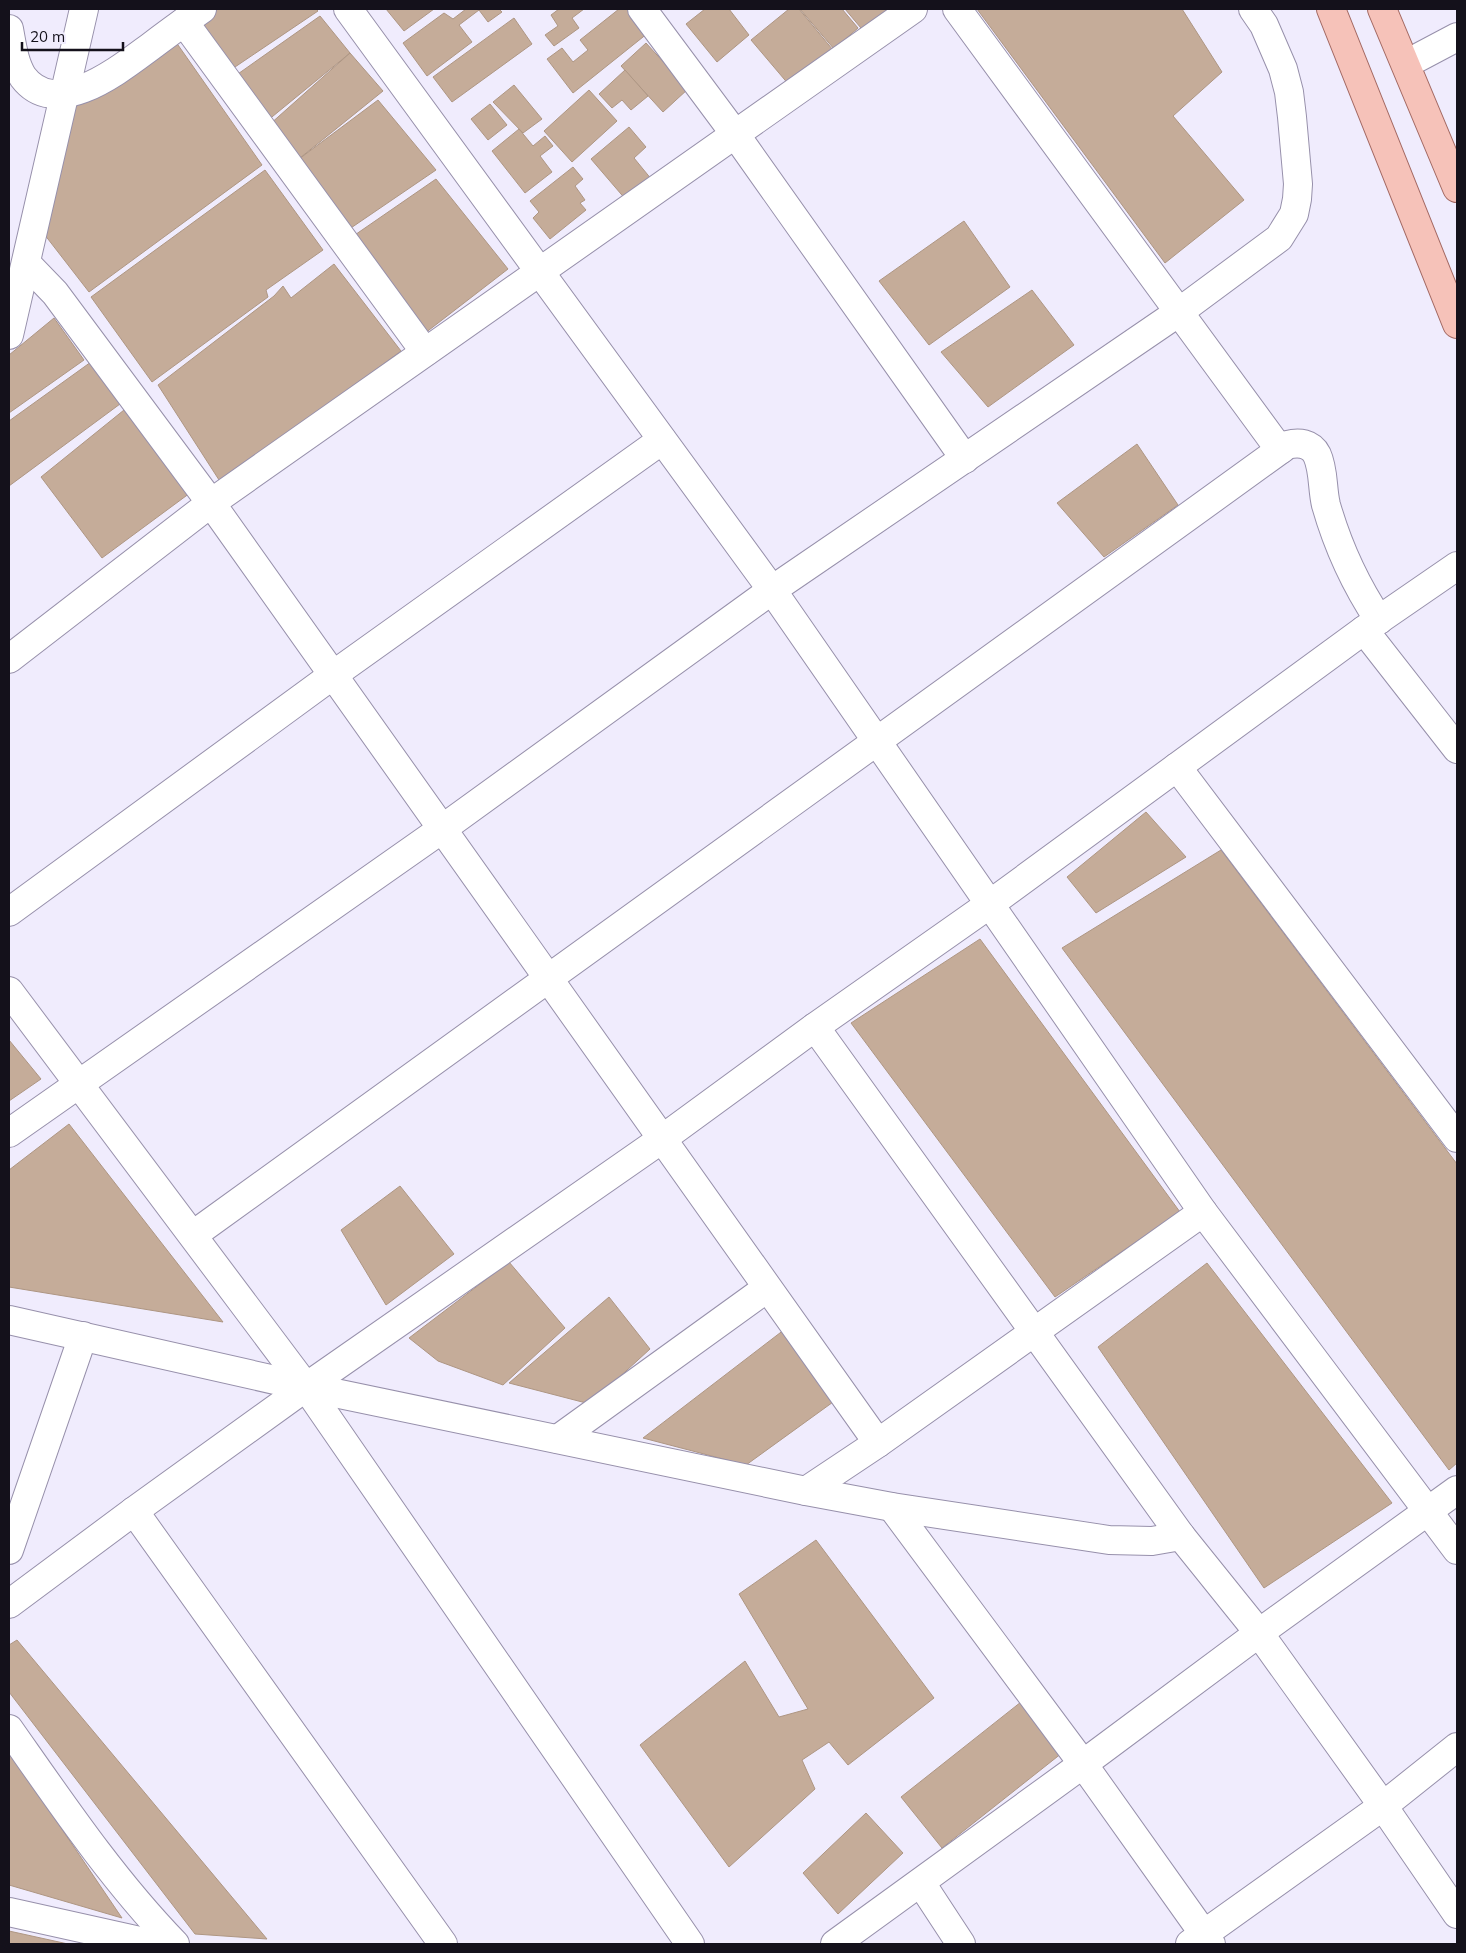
<svg xmlns="http://www.w3.org/2000/svg" width="1466" height="1953" font-family="Mulish,sans-serif">
	<style>
		.building { fill: #c5ac99; stroke: #ae9683 }
		.lines { fill: none; stroke-linecap: round; stroke-linejoin: round }
		.minor-casing { stroke: #9790ab; stroke-width: 30 }
		.major-casing { stroke: #a36963; stroke-width: 30 }
		.minor { stroke: #fff; stroke-width: 28 }
		.major { stroke: #f6c2b9; stroke-width: 28 }
	</style>
	<rect width="100%" height="100%" fill="#f0ecfd"/>
	<g class="building">
		<polygon points="204,9 316,9 318,11 232,69 189,19"/>
		<polygon points="386,9 434,9 404,31"/>
		<polygon points="466,9 499,9 502,12 488,22 479,10 459,25 472,42 427,76 403,43 444,13 453,19"/>
		<polygon points="559,9 584,9 572,18 579,28 554,46 545,35 558,26 551,15"/>
		<polygon points="619,9 628,9 648,33 573,93 547,59 562,48 573,62 588,50 580,40"/>
		<polygon points="705,9 729,9 749,35 717,62 686,24"/>
		<polygon points="789,9 799,9 833,50 790,86 751,40"/>
		<polygon points="800,9 842,9 858,28 834,49"/>
		<polygon points="845,9 896,9 866,34"/>
		<polygon points="977,9 1182,9 1222,72 1173,116 1244,200 1165,263"/>
		<polygon points="320,16 350,53 267,121 235,76"/>
		<polygon points="514,18 532,44 452,102 433,77"/>
		<polygon points="171,35 262,165 89,292 41,230 67,111"/>
		<polygon points="646,43 688,89 663,112 621,66"/>
		<polygon points="350,53 383,91 295,162 269,125"/>
		<polygon points="625,70 648,96 631,110 622,100 612,108 599,94"/>
		<polygon points="514,85 542,119 523,133 493,102"/>
		<polygon points="589,90 617,121 572,162 544,131"/>
		<polygon points="378,100 436,170 345,232 295,162"/>
		<polygon points="490,104 507,125 488,140 471,119"/>
		<polygon points="629,127 646,147 634,158 652,180 627,201 591,159"/>
		<polygon points="519,129 533,146 545,136 553,146 540,156 552,172 525,193 492,151"/>
		<polygon points="573,167 583,179 575,186 585,200 580,203 586,210 550,239 533,218 539,212 530,201"/>
		<polygon points="265,170 323,250 266,290 268,297 152,382 91,297"/>
		<polygon points="436,179 508,269 420,337 349,239"/>
		<polygon points="964,221 1010,287 929,345 879,281"/>
		<polygon points="334,264 401,351 221,483 158,385 274,296 283,286 291,298"/>
		<polygon points="1032,290 1074,345 988,407 941,352"/>
		<polygon points="54,318 84,360 9,413 9,355"/>
		<polygon points="91,362 120,404 9,486 9,421"/>
		<polygon points="124,410 190,493 102,558 41,477"/>
		<polygon points="1137,444 1178,505 1104,557 1057,503"/>
		<polygon points="1146,812 1186,857 1096,913 1067,877"/>
		<polygon points="1221,850 1457,1164 1457,1463 1449,1470 1062,948"/>
		<polygon points="980,939 1180,1212 1055,1297 851,1023"/>
		<polygon points="9,1040 41,1079 9,1101"/>
		<polygon points="69,1124 223,1322 9,1287 9,1170"/>
		<polygon points="400,1186 454,1254 386,1305 341,1230"/>
		<polygon points="509,1262 565,1328 503,1385 438,1361 409,1338"/>
		<polygon points="1207,1263 1392,1503 1264,1588 1098,1347"/>
		<polygon points="609,1297 650,1349 590,1404 509,1383"/>
		<polygon points="789,1326 840,1397 746,1465 643,1438"/>
		<polygon points="816,1540 934,1698 848,1765 829,1742 802,1760 815,1789 729,1867 640,1745 745,1661 779,1717 808,1709 739,1594"/>
		<polygon points="17,1640 267,1939 195,1934 9,1692 9,1645"/>
		<polygon points="1021,1702 1062,1753 942,1848 901,1797"/>
		<polygon points="9,1751 122,1918 9,1885"/>
		<polygon points="866,1813 903,1853 838,1914 803,1873"/>
		<polygon points="9,1931 68,1944 9,1944"/>
	</g>
	<g class="lines">
		<defs>
			<g id="minor">
				<polyline points="348,9 772,590 1203,1212 1457,1550"/>
				<polyline points="642,9 735,134 965,459"/>
				<polyline points="957,9 1280,450"/>
				<polyline points="184,22 425,352"/>
				<path d="M 9,29 C 12,45 14,63 23,77 C 56,121 120,69 150,47 C 167,34 185,21 202,9"/>
				<polyline points="1406,64 1457,37"/>
				<polyline points="27,264 55,293 211,503 878,1443"/>
				<polyline points="9,335 84,9"/>
				<polyline points="1364,630 1457,749"/>
				<polyline points="9,659 211,503 913,9"/>
				<polyline points="1177,767 1457,1138"/>
				<polyline points="9,912 333,675 662,440"/>
				<polyline points="9,991 306,1387 690,1944"/>
				<polyline points="815,1027 1181,1536 1259,1633 1383,1806 1457,1914"/>
				<polyline points="9,1133 442,829 772,590 1179,312 1279,238 1294,214 1297,199 1298,184 1292,117 1289,92 1283,69 1264,25 1253,9"/>
				<path d="M 193,1235 L 1287,445 C 1299,442 1311,443 1317,455 C 1324,470 1322,489 1326,505 C 1338,547 1355,584 1379,620"/>
				<polyline points="9,1320 306,1387 806,1491 892,1507 1109,1540 1152,1541 1181,1536"/>
				<polyline points="558,1439 767,1288"/>
				<polyline points="806,1491 878,1443 1203,1212"/>
				<polyline points="892,1507 1083,1764 1211,1944"/>
				<polyline points="134,1511 443,1944"/>
				<polyline points="9,1550 83,1336"/>
				<polyline points="9,1604 134,1511 306,1387 662,1139 815,1027 990,904 1364,630 1457,566"/>
				<path d="M 9,1729 C 61,1803 112,1879 175,1944"/>
				<polyline points="921,1883 961,1944"/>
				<polyline points="9,1912 153,1944"/>
				<polyline points="835,1944 1083,1764 1259,1633 1457,1490"/>
				<polyline points="1190,1944 1383,1806 1457,1747"/>
			</g>
			<g id="major">
				<polyline points="1331,9 1457,324"/>
				<polyline points="1382,9 1457,188"/>
			</g>
		</defs>
		<use href="#minor" class="minor-casing"/>
		<use href="#major" class="major-casing"/>
		<use href="#minor" class="minor"/>
		<use href="#major" class="major"/>
	</g>
	<rect width="1466" height="1953" fill="none" stroke="#14111b" stroke-width="20"/>
	<path d="M22 42v8h101v-8" fill="none" stroke="#14111b" stroke-width="2.5"/>
	<text x="30" y="42" font-size="15" fill="#14111b" stroke="#f0ecfd" stroke-width="4" paint-order="stroke">20 m</text>
</svg>
